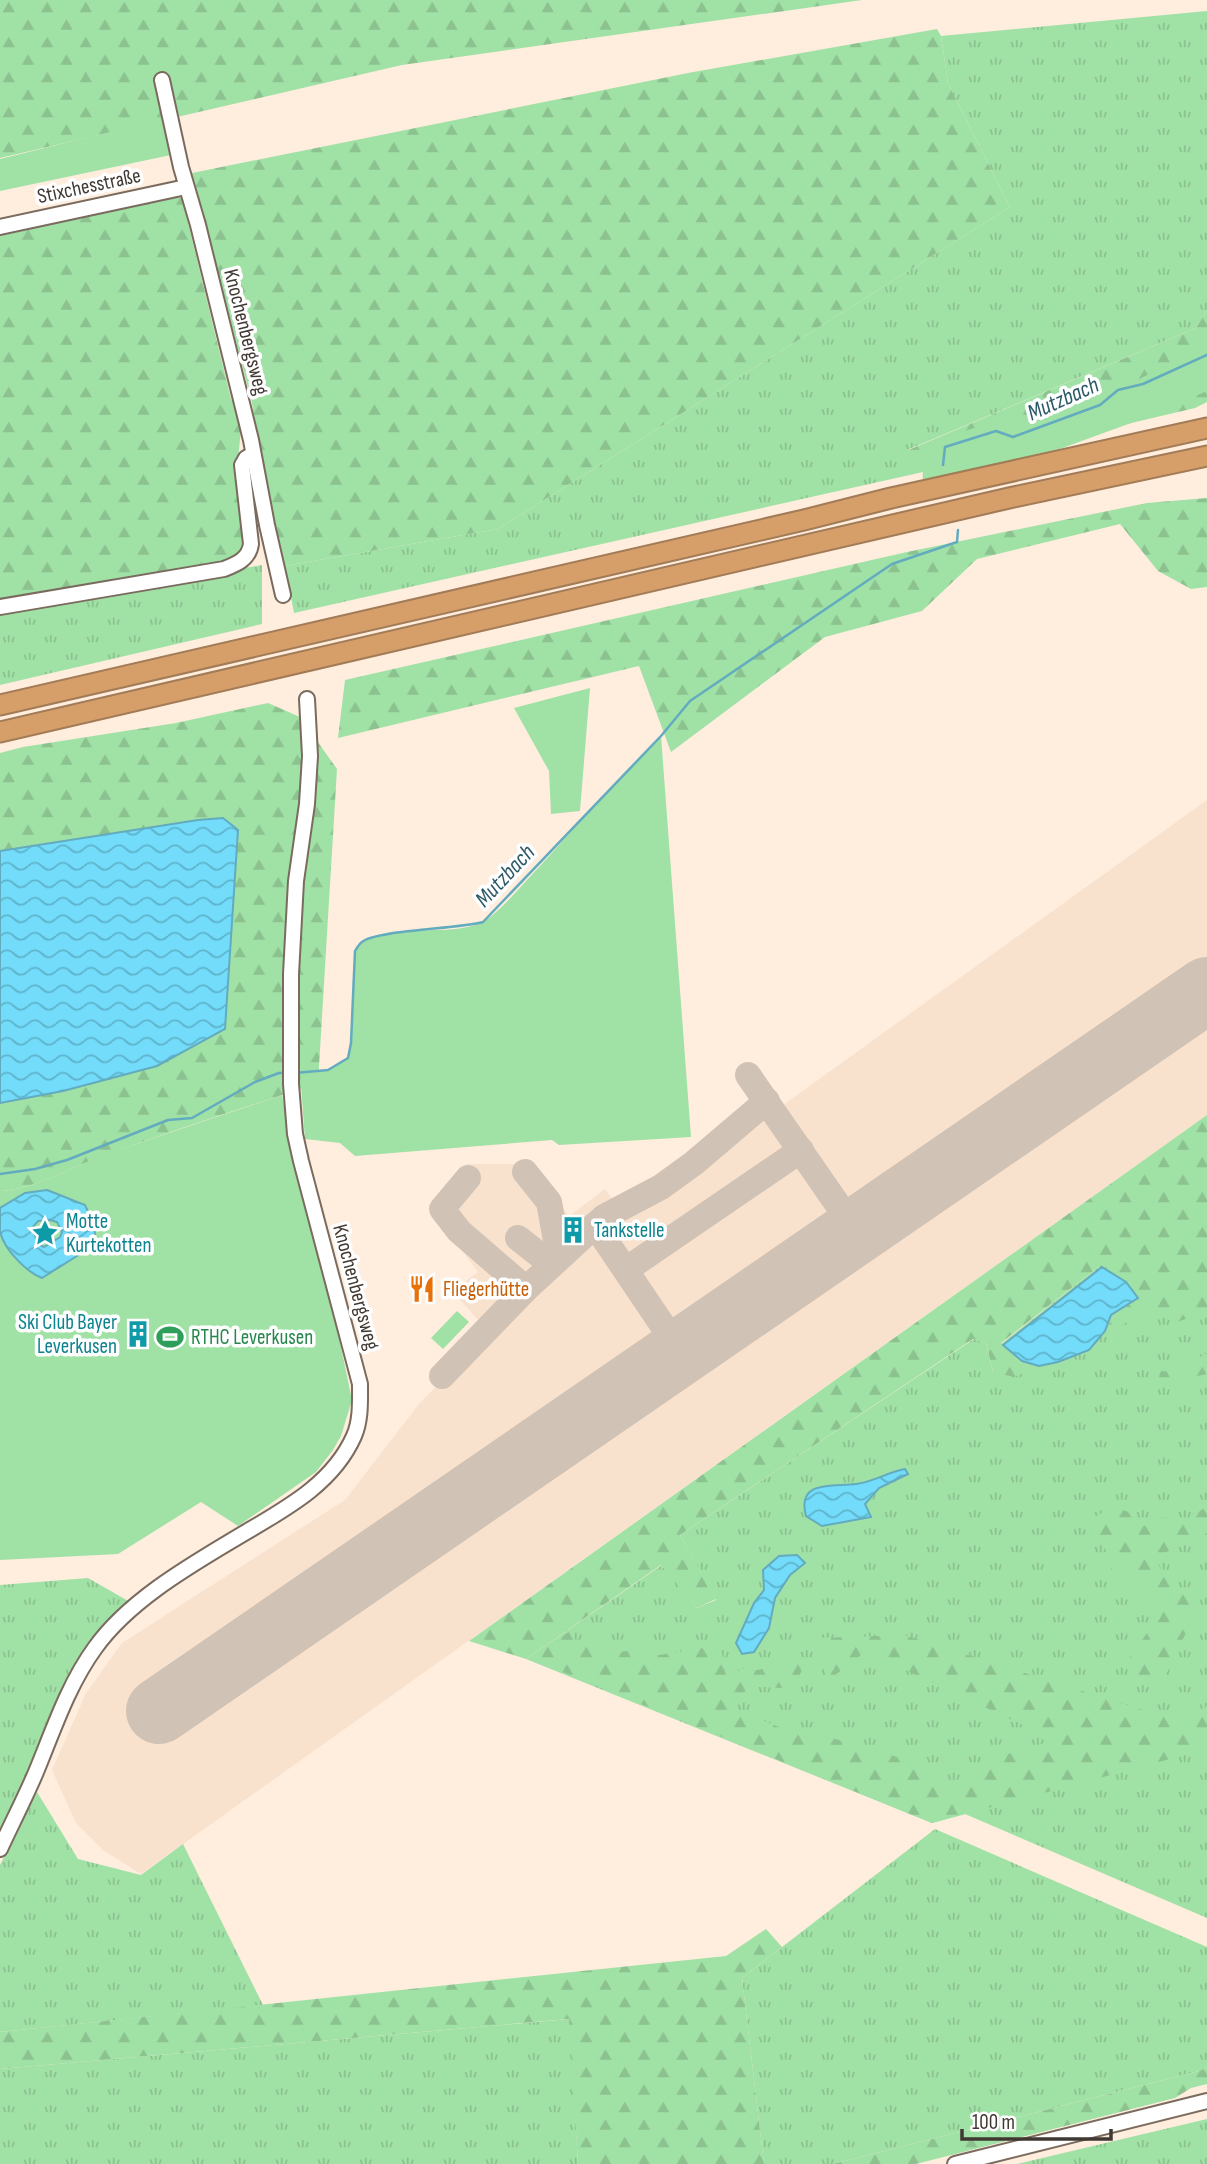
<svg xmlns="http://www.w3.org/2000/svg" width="1207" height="2164" font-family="'Sofia Sans Condensed',sans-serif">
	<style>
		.built { fill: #f9e2cd }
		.grass { fill: url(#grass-tufts) }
		.forest { fill: url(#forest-firs) }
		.green { fill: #a0e1a6 }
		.water { fill: url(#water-waves); stroke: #63abbe; stroke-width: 2; fill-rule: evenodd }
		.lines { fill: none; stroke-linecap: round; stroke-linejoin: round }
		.stream { stroke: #63abbe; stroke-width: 2.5 }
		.taxiway { stroke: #d0c2b4; stroke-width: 26 }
		.runway { stroke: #d0c2b4; stroke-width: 66 }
		.minor-casing { stroke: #7a6b5e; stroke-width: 18 }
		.highway-casing { stroke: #a27b57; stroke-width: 23 }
		.minor { stroke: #fff; stroke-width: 14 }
		.highway { stroke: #d69f6a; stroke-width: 19 }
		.labels { text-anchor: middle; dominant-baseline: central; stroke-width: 7; stroke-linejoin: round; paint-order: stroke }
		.street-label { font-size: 21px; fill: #403933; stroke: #fefefe }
		.culture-label { font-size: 21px; fill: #0d838f; stroke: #fefefe; text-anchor: start }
		.food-label { font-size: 21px; fill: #c56008; stroke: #fefefe; text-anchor: start }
		.leisure-label { font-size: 21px; fill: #27864d; stroke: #fefefe; text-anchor: start }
		.water-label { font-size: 23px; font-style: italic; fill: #2a5866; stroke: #fefefe }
	</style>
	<defs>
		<pattern id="grass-tufts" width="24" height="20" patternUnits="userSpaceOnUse" patternTransform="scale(1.75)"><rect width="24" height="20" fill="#a0e1a6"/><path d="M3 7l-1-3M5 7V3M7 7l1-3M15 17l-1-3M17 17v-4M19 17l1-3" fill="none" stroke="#8bc28f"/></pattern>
		<pattern id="forest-firs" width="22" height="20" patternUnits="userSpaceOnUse" patternTransform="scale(1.75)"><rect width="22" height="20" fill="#a0e1a6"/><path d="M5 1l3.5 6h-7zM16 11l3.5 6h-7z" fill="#8bc28f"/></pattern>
		<pattern id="water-waves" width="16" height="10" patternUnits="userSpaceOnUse" patternTransform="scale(1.75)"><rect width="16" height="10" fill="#72dcfa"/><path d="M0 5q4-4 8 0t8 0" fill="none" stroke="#5fb3cb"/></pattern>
	</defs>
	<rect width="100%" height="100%" fill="#ffedde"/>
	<polygon class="built" points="1207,800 1207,1115 141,1874 103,1850 76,1823 52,1770 86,1693 122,1643 345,1500 419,1404 489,1332 452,1291 478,1272 431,1208 467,1164 528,1164 569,1216 605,1189 626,1218"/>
	<g class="grass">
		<polygon points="1207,11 1207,310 1196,328 907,450 941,468 294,613 285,566 498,529 1010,207 948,83 941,36"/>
		<polygon points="262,565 262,624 0,685 0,611"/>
		<polygon points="1207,1190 1207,1918 965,1814 932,1823 526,1659 662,1565 697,1608 716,1600 680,1535 974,1339 986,1343 993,1372 1037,1368 1020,1362 1001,1344 1102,1264"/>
		<polygon points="88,1578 130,1602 87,1650 0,1830 0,1585"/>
		<polygon points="37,1792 78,1859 141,1875 183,1844 263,2005 0,2032 0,1865"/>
		<polygon points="935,1829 1207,1947 1207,2067 1199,2071 833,2164 764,2164 742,1978"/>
		<polygon points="570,2019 578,2164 0,2164 0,2069"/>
		<polygon points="1207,2119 1207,2164 1017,2164"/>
	</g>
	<g class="forest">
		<polygon points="0,0 862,0 402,65 0,158"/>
		<polygon points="937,29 941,36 948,83 1010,207 498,529 285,566 257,443 252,403 192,173 688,73"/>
		<path d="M 172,197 L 182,198 L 231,399 C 248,420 237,445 238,468 C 238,496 242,524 245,552 L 222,566 L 0,603 L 0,236 Z"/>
		<polygon points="1207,310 1207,402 1195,408 941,468 906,451 1196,328"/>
		<polygon points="1207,498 1207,587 1191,589 1158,571 1120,524 977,559 922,611 825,637 671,752 639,666 338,738 345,680 907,552 1147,503"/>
		<path d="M 268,703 L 300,717 L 337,769 L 318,1083 C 244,1108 169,1131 96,1159 C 64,1170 35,1189 0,1191 L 0,1103 L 63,1091 L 157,1066 L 225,1029 L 230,930 L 96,836 L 0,851 L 0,753 L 23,747 L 176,723 Z"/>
		<polygon points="1207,1115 1207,1311 1175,1323 1151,1310 1106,1333 1113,1315 1141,1297 1127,1280 1102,1264 1001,1343 1020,1362 1038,1367 1014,1377 993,1372 986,1343 973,1339 680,1535 716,1599 697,1608 661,1565 526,1659 469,1641"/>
		<polygon points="1207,1353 1207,1374 1158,1384 1160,1371 1175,1372"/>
		<path d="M 1207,1506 L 1207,1533 L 1156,1557 C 1159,1566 1163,1576 1170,1583 C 1183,1597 1196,1593 1193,1618 L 1159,1689 L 1139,1679 L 1124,1665 L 1150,1629 L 1158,1607 L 1126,1576 L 1116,1577 L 1110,1573 L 1113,1561 L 1100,1541 L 1086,1526 C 1096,1514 1108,1506 1126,1511 C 1132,1513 1139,1522 1144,1526 L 1162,1517 L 1188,1519 Z"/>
		<polygon points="570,1631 579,1645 619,1652 642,1649 659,1655 710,1647 722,1653 726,1676 747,1667 757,1670 798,1662 802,1670 796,1683 781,1688 752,1686 726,1706 792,1732 835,1739 904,1759 915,1757 937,1770 937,1792 994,1758 1055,1740 865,1651 850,1665 827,1680 822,1638 904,1635 1149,1712 1190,1716 1207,1706 1207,1749 932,1823 531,1659"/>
		<polygon points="766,1929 782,1947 742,1978 764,2164 578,2164 569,2019 0,2069 0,2032 726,1956"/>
		<polygon points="1207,2067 1207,2084 1191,2088 1175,2098 916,2164 833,2164 1199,2071"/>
	</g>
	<g class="green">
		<polygon points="163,119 171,155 0,191 0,159"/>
		<path d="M 1207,340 L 1207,391 L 1131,423 L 1057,450 L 923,480 C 921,462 929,450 944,440 C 970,424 1031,418 1063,409 C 1114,395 1163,368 1207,340 Z"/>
		<polygon points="590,688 580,811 551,814 549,771 514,708"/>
		<path d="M 661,736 L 691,1137 L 559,1145 L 552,1140 L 355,1156 L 340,1143 L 305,1139 L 300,1073 L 328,1070 L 348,1057 L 351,1043 L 355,951 C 379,917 447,940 482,922 C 499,914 526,880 540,866 C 580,822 619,778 661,736 Z"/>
		<path d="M 282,1095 L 301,1186 L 329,1290 L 352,1400 L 341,1436 L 333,1450 L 316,1472 L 238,1526 L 201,1502 L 118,1554 L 0,1560 L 0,1191 C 35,1189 65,1170 97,1158 C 158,1136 220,1116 282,1095 Z"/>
		<polygon points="457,1311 469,1322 443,1349 431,1338"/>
	</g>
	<g class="water">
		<polygon points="223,818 238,830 225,1029 157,1066 63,1091 0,1103 0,851 198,820"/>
		<path d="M 47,1190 L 85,1205 L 94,1224 L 96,1244 L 42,1278 C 26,1272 3,1248 0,1231 C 0,1224 0,1215 0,1208 L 25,1193 ZM 50,1220 L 57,1222 L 62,1232 L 60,1237 L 44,1247 L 38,1244 L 32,1228 L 38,1221 Z"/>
		<polygon points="1102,1267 1126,1282 1138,1298 1111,1315 1105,1331 1089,1350 1058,1362 1039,1366 1022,1361 1003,1345"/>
		<path d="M 905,1469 L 908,1474 L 879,1488 L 865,1504 L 871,1517 L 822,1526 L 806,1516 C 796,1479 834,1487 856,1484 C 873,1482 888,1472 905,1469 Z"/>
		<polygon points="797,1555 805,1563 790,1575 775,1598 769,1628 754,1652 742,1654 736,1643 754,1603 764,1590 763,1570 779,1556"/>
	</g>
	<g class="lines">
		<g class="stream">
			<polyline points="943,465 945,447 996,431 1013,437 1100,405 1118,390 1143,384 1207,355"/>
			<path d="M 295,1073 L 328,1070 L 348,1058 L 351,1043 L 355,951 C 357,948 359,944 362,942 C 375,930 458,929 483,922 L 661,736 L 690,701 L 892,564 L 957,542 L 958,530"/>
			<polyline points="0,1174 35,1169 67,1160 168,1120 192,1118 255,1082 279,1073 285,1073"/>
		</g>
		<g class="taxiway">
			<polyline points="748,1075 856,1231"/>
			<polyline points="525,1172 549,1202 559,1257"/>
			<polyline points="468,1178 442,1209 459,1231 526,1289 604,1217 661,1187 694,1163 767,1101"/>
			<polyline points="595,1225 680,1351"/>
			<polyline points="518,1238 551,1264"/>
			<polyline points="627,1269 801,1150"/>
			<polyline points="442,1376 526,1289"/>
		</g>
		<polyline class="runway" points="159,1711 1207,990"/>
		<defs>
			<g id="minor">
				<polyline points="162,80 181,167 198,225 251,440 267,525 283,595"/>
				<polyline points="0,227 186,187"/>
				<path d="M 0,607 L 224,569 C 237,564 249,559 251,544 L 242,465 L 246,458 L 253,454"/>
				<path d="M 0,1849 C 12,1823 25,1798 36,1772 C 53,1731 68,1685 95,1648 C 127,1603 184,1569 231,1541 C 277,1513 331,1488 354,1436 C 361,1420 360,1401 360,1384 L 301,1161 L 295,1134 L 291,1084 L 291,974 L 296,881 L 307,804 L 310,756 L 307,699"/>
				<polyline points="955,2164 1207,2101"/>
			</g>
			<g id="highway">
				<polyline points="0,705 804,520 891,498 1207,428"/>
				<polyline points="0,732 1009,498 1207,456"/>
			</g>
		</defs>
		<use href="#minor" class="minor-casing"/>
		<use href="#highway" class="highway-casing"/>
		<use href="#minor" class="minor"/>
		<use href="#highway" class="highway"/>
	</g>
	<defs>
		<symbol id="building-bare" viewBox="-9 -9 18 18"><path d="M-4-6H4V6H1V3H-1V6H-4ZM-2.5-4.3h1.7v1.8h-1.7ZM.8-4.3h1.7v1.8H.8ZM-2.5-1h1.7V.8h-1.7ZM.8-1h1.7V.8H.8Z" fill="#0f9aa8" stroke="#fefefe" stroke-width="2.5" paint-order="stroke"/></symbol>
		<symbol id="sight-bare" viewBox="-9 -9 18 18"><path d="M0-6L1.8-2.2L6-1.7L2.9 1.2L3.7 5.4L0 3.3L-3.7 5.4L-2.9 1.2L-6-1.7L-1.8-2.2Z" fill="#0f9aa8" stroke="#fefefe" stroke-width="2.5" paint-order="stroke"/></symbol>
		<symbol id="restaurant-bare" viewBox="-9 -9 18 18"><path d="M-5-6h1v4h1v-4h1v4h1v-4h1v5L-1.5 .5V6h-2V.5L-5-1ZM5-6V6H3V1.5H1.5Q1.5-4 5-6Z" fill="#e8710a" stroke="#fefefe" stroke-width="2.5" paint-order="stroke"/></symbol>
		<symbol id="stadium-bare" viewBox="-9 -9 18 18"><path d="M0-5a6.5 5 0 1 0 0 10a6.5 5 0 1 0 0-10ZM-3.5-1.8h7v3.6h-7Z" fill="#2e9e5b" stroke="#fefefe" stroke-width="2.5" paint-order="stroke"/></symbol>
	</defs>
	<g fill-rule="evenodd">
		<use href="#building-bare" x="554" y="1211" width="38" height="38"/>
		<use href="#sight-bare" x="26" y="1214" width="38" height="38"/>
		<use href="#restaurant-bare" x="403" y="1270" width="38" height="38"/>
		<use href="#building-bare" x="119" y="1315" width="38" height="38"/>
		<use href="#stadium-bare" x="151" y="1318" width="38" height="38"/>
	</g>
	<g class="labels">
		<g class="street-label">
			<text transform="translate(89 186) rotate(-12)">Stixchesstraße</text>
			<text transform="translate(246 332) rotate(76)">Knochenbergsweg</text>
			<text transform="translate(356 1287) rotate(75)">Knochenbergsweg</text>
		</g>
		<g class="culture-label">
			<text x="66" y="1221">Motte<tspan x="66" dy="24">Kurtekotten</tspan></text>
			<text x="594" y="1230">Tankstelle</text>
			<text x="117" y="1322" text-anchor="end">Ski Club Bayer<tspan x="117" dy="24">Leverkusen</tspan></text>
		</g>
		<g class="food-label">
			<text x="443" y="1289">Fliegerhütte</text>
		</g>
		<g class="leisure-label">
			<text x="191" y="1337">RTHC Leverkusen</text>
		</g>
		<g class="water-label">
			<text transform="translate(1063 399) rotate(-24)">Mutzbach</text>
			<text transform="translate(505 876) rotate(-47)">Mutzbach</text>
		</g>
	</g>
	<path d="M962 2129v10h149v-10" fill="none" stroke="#403933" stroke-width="3.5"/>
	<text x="972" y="2129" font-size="21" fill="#403933" stroke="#fefefe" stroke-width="5" paint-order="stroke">100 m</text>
</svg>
